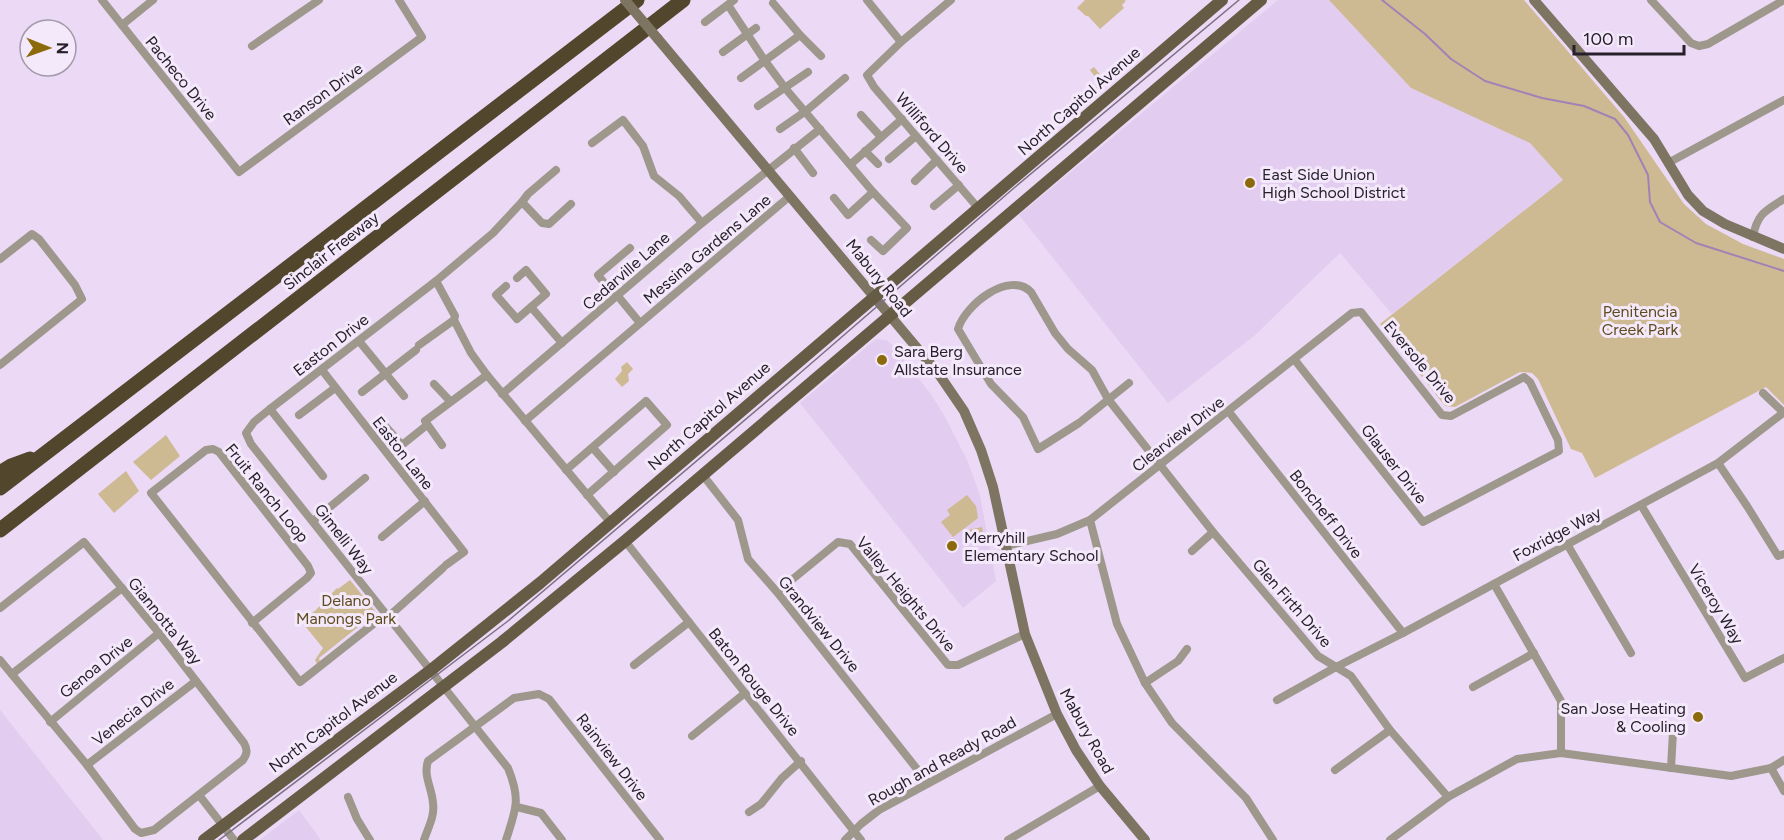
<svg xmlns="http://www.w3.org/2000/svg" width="1784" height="840" font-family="Figtree,sans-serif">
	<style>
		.built { fill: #e2ccf0 }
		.green { fill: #cdba92 }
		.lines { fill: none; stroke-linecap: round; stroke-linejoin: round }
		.stream { stroke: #a282b6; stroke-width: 2 }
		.street { stroke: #9e978b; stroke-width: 8 }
		.secondary { stroke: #7d7462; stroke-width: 10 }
		.primary { stroke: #665b45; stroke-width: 12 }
		.highway { stroke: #52462c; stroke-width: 15 }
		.tram { stroke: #7c7184; stroke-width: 1.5 }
		.secondary-bridge { stroke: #7d7462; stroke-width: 10 }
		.poi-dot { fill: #8c690a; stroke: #f4e9fb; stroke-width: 2 }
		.labels { text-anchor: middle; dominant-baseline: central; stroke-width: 6; stroke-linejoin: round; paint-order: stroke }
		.street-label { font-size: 16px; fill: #27202b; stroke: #f4e9fb }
		.poi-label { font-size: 16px; fill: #27202b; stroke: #f4e9fb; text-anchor: start }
		.park-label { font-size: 16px; fill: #5f4b1d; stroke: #f4e9fb }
	</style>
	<rect width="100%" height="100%" fill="#ebd9f6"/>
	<g class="built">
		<polygon points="1278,0 1329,0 1411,88 1530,143 1563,180 1392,314 1340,253 1254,336 1168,403 1019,215"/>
		<polygon points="876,339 886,340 891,344 930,393 944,415 968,462 980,496 996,581 963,608 800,403"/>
		<polygon points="0,710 103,840 0,840"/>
		<polygon points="299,810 321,840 260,840"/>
	</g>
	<g class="green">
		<polygon points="1085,0 1124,0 1126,1 1122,5 1124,8 1100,29 1088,16 1086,16 1077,8"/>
		<polygon points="1329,0 1524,0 1624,117 1684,204 1706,224 1743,244 1784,259 1784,405 1766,387 1595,478 1582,453 1571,449 1538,379 1532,373 1520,372 1455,407 1445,406 1380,324 1563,180 1530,143 1411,88"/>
		<polygon points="1094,67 1107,83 1098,91 1095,88 1100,84 1090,70"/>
		<polygon points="627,362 633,369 628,374 629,381 622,387 615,379 622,371 621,367"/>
		<polygon points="166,435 180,456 151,480 133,462"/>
		<polygon points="126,471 139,491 114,513 98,494"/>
		<polygon points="967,495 976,506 978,518 953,537 941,522 950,515 947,510"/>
		<polygon points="982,527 984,537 970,540 968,530"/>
		<polygon points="350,580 379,616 374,620 368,619 319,658 320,662 317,664 315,660 323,648 301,621 316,610 337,588 338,589"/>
	</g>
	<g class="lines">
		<polyline class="stream" points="1382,0 1425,34 1451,59 1485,81 1542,98 1584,106 1615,119 1628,135 1648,175 1650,202 1660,222 1696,243 1784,271"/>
		<g class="street">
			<polyline points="102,0 239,172 422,37 399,0"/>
			<polyline points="867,0 901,42"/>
			<polyline points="951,0 901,42 867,75 874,87 979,209"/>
			<polyline points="1651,0 1691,43 1699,46 1708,44 1784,0"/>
			<polyline points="773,3 800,35 821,56"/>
			<polyline points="728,5 765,61 785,88 873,192 907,228 883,251 871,240"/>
			<polyline points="705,22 734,0"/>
			<polyline points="122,25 153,0"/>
			<polyline points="252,46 319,0"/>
			<polyline points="723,52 756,28"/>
			<polyline points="741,78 800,35"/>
			<polyline points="758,106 808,72"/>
			<polyline points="861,115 881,137"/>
			<polyline points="780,129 806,111 845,78"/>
			<polyline points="592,143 623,120 643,146 654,176 679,196 702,223"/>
			<polyline points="794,148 813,173"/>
			<polyline points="865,151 878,164"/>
			<polyline points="889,159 916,136"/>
			<polyline points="1668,163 1784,100"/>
			<polyline points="851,164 902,119"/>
			<polyline points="915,181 937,160"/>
			<polyline points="834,198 848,215 873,192"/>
			<polyline points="522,202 528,194 556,170"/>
			<polyline points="934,206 959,185"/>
			<path d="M 1753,237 C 1757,214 1765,211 1784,199"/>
			<polyline points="0,259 32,234 39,239 75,285 82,299 0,365"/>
			<polyline points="436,281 455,316 454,320 471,353 487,375 610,522"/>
			<polyline points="506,286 496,295 517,319 546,294 526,270 517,278"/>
			<polyline points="617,295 640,323"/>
			<polyline points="615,297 598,275 630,248"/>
			<polyline points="531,307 562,343"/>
			<polyline points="359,341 404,396"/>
			<polyline points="419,345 454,320"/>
			<polyline points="322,370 464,552 446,565"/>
			<path d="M 1129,383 L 1079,423 L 1038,449 L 1023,417 L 991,384 L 958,329 C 965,305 1009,270 1031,292 L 1055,333 L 1068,349 L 1092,370 L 1108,399 L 1213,532 L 1318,656 L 1351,676 L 1390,730 L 1448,797"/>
			<polyline points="434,384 450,401"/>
			<polyline points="362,392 416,350"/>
			<polyline points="1763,393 1784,413"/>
			<polyline points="502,394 702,223 820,129"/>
			<polyline points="270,409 323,476"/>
			<polyline points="1229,412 1403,633"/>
			<polyline points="299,415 335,388"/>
			<polyline points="525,421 790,196"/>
			<polyline points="385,426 402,445 427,425"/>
			<polyline points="442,445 425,421 487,375"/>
			<polyline points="593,448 614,472"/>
			<polyline points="1718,463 1747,506 1778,556 1784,554"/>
			<polyline points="566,470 646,401 667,425 587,495"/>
			<polyline points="702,474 738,520 748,559 777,592 928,783"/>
			<polyline points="1641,505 1745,678 1784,658"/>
			<polyline points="1090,520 1117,624 1145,683 1172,723 1246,798 1273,840"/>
			<polyline points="313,521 365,478"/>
			<polyline points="382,537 425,501"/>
			<polyline points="625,541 861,840"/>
			<polyline points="1567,544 1631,653"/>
			<polyline points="1006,546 1057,534 1090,520 1352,313 1361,312 1442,415 1451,416 1524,377 1530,382 1558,440 1559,451 1423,522 1294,359"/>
			<polyline points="1192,551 1213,532"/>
			<polyline points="1494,584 1561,701 1561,753"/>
			<polyline points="777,592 838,542 850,544 948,665 958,665 1025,634"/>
			<path d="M 0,608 L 84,542 L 159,633 L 244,743 C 248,750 247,754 243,760 L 154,830 L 141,833 L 135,829 L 87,765 L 0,660"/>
			<polyline points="388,617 443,568"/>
			<polyline points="252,623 307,578 311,573 308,566 219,452 213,449 206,450 151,493 300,682 386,614"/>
			<polyline points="634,665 689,622"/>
			<polyline points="12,674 122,588"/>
			<polyline points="1145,683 1178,661 1187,649"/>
			<polyline points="1473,687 1534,653"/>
			<polyline points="1277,700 1336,667 1403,633 1718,463 1783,413"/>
			<polyline points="50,722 159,633"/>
			<polyline points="692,736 745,693"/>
			<polyline points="87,765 196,681"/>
			<polyline points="1671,768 1673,732"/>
			<polyline points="1771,768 1784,791"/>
			<polyline points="1335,770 1390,730"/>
			<polyline points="199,795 234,840"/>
			<polyline points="348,797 357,819 370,840"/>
			<polyline points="517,807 541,813 562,840"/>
			<polyline points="749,812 761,804 782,778 801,761"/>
			<path d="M 424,840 C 428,828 435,816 433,803 C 432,788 423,776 428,761 L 514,698 L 539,694 L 549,699 L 660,840"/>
			<path d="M 506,840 C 516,809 521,800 508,768 L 251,444 L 246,433 L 254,422 L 270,409 L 436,281 L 493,233 L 522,202 L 542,223 L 549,224 L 571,204"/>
			<polyline points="845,840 861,824 879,810 1057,714"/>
			<polyline points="1008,840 1100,786"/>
			<polyline points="1390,840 1448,797 1517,759 1561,753 1731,776 1771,768 1784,760"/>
		</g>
		<g class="secondary">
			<polyline points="1534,0 1654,139 1688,195 1703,211 1725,224 1784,249"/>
			<polyline points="658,39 938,373 964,411 981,450 993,487 1025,634 1057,714 1076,750 1100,786 1145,840"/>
		</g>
		<g class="primary">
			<polyline points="204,840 431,670 540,583 1222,0"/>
			<polyline points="243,840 502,642 625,541 1261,0"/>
		</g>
		<g class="highway">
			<polyline points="0,473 11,466 30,459"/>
			<polyline points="0,488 637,0"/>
			<polyline points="0,530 683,0"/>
		</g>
		<polyline class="tram" points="219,840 508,621 792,380 1014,188 1239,0"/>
		<polyline class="secondary-bridge" points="625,0 658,39"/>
	</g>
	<g class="poi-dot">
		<circle cx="1250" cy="183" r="6"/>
		<circle cx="882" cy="360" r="6"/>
		<circle cx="952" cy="546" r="6"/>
		<circle cx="1698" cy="717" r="6"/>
	</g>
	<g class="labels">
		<g class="street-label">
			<text transform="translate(181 78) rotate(51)">Pacheco Drive</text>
			<text transform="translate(323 94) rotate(-36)">Ranson Drive</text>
			<text transform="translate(1079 101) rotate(-41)">North Capitol Avenue</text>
			<text transform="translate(932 133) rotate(49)">Williford Drive</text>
			<text transform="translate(707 249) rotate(-40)">Messina Gardens Lane</text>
			<text transform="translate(331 251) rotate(-38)">Sinclair Freeway</text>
			<text transform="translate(626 271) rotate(-41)">Cedarville Lane</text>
			<text transform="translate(879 278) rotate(51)">Mabury Road</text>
			<text transform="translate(331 345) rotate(-38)">Easton Drive</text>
			<text transform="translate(1420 362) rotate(50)">Eversole Drive</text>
			<text transform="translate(709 416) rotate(-41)">North Capitol Avenue</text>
			<text transform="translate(1178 434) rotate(-38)">Clearview Drive</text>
			<text transform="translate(403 453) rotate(52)">Easton Lane</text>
			<text transform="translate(1394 464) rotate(52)">Glauser Drive</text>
			<text transform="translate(267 493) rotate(51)">Fruit Ranch Loop</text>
			<text transform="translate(1326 514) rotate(52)">Boncheff Drive</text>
			<text transform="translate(1557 534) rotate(-28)">Foxridge Way</text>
			<text transform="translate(344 539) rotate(52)">Gimelli Way</text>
			<text transform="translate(906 594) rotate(50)">Valley Heights Drive</text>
			<text transform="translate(1292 603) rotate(49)">Glen Firth Drive</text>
			<text transform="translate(1716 604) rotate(59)">Viceroy Way</text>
			<text transform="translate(165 621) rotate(51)">Giannotta Way</text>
			<text transform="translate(819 624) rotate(51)">Grandview Drive</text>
			<text transform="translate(96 667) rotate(-39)">Genoa Drive</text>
			<text transform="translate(754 682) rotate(51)">Baton Rouge Drive</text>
			<text transform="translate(133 712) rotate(-38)">Venecia Drive</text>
			<text transform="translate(333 722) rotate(-37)">North Capitol Avenue</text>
			<text transform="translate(1087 731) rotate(61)">Mabury Road</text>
			<text transform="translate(612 757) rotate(52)">Rainview Drive</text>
			<text transform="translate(942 761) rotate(-29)">Rough and Ready Road</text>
		</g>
		<g class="poi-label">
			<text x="1262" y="174">East Side Union<tspan x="1262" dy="18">High School District</tspan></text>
			<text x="894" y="351">Sara Berg<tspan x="894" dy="18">Allstate Insurance</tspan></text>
			<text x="964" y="537">Merryhill<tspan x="964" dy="18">Elementary School</tspan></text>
			<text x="1686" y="708" text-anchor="end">San Jose Heating<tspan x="1686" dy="18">&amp; Cooling</tspan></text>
		</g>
		<g class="park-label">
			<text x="1640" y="311">Penitencia<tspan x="1640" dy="18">Creek Park</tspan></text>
			<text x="346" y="600">Delano<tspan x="346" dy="18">Manongs Park</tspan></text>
		</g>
	</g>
	<g transform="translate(48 48) rotate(91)"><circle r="28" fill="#f4e9fb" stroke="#a299a8" stroke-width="1.5"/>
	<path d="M0-4.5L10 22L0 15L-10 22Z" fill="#8c690a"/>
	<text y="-9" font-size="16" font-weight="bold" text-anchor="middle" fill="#27202b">N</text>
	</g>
	<path d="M1574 45v9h110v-9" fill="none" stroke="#27202b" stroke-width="3"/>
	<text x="1583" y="45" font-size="18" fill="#27202b" stroke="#f4e9fb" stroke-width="4.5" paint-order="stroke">100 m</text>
</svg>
